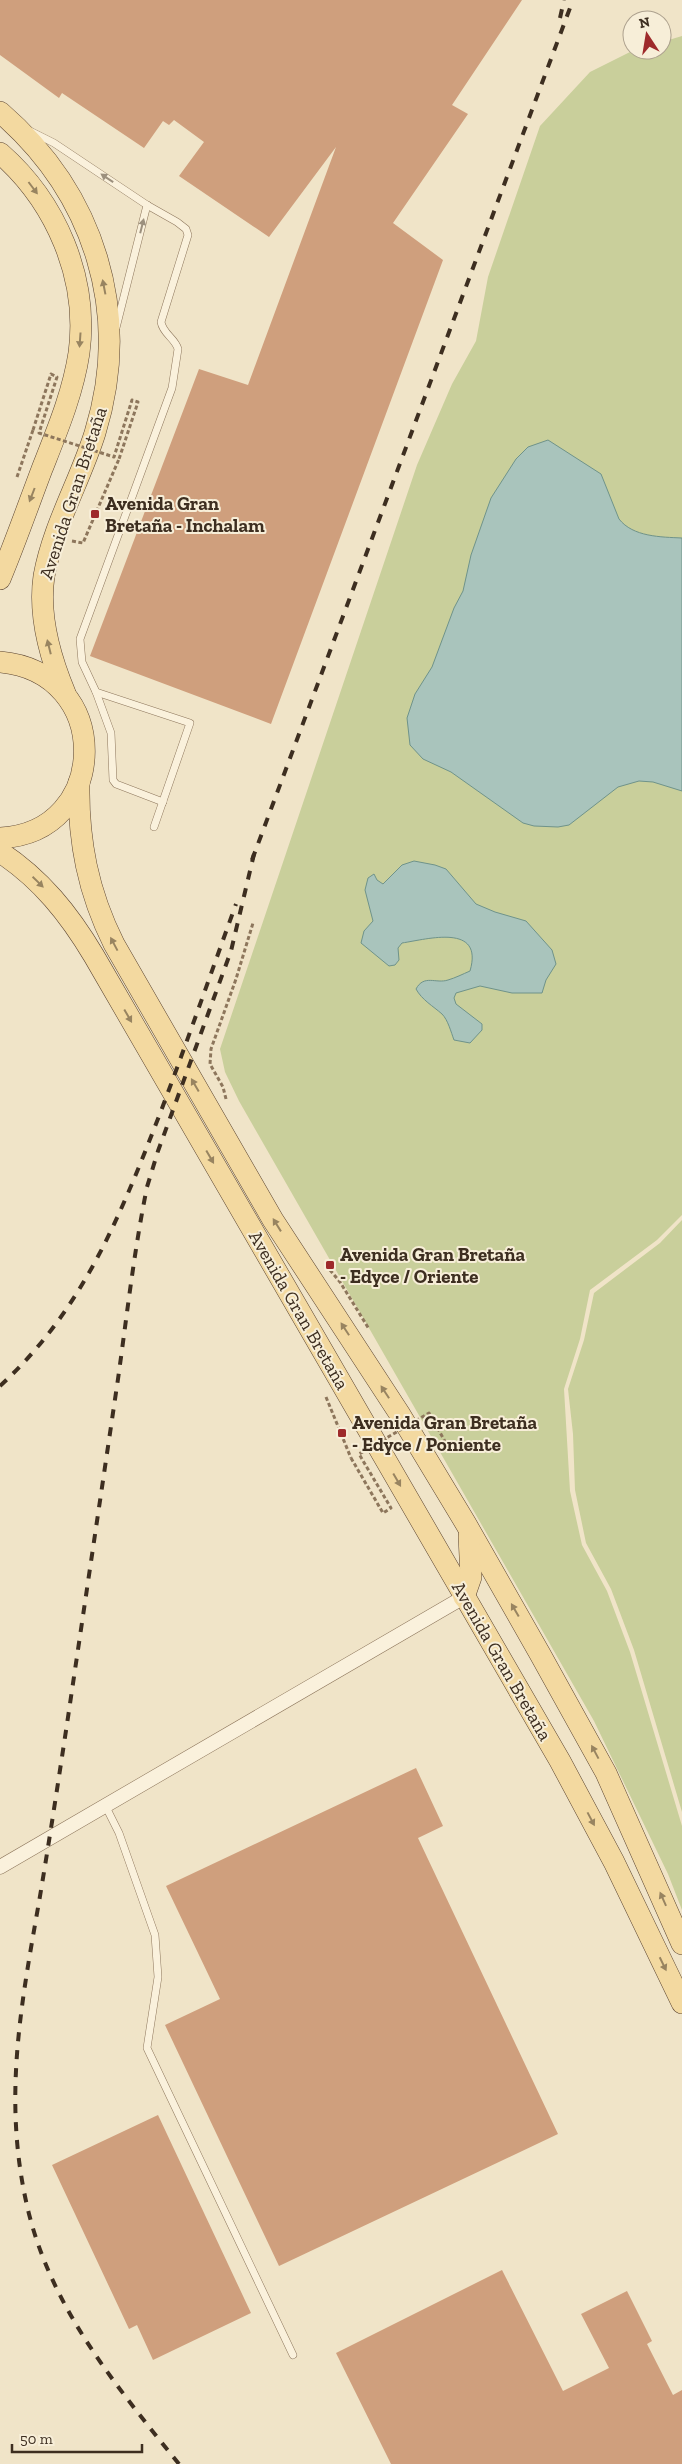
<svg xmlns="http://www.w3.org/2000/svg" width="682" height="2464" font-family="'Zilla Slab',serif">
	<style>
		.green { fill: #c9cf9b }
		.water { fill: #a9c4bc; stroke: #6f938a }
		.building { fill: #cf9f7d }
		.lines { fill: none; stroke-linecap: round; stroke-linejoin: round }
		.service-casing { stroke: #8d765c; stroke-width: 8 }
		.minor-casing { stroke: #8d765c; stroke-width: 15 }
		.primary-casing { stroke: #5b4430; stroke-width: 22 }
		.path { stroke: #8d765c; stroke-width: 3; stroke-dasharray: 4 2.5; stroke-linecap: butt }
		.service { stroke: #faf1dc; stroke-width: 7 }
		.minor { stroke: #faf1dc; stroke-width: 14 }
		.primary { stroke: #f3d9a0; stroke-width: 21 }
		.rail { stroke: #3d2e20; stroke-width: 4; stroke-dasharray: 9 9; stroke-linecap: butt }
		.path-bridge { stroke: #8d765c; stroke-width: 3; stroke-dasharray: 4 2.5; stroke-linecap: butt }
		.oneway { fill: #9c907e }
		.oneway2 { fill: #988460 }
		.poi-dot { fill: #9e2a2b; stroke: #f7eed8; stroke-width: 2 }
		.labels { text-anchor: middle; dominant-baseline: central; stroke-width: 4; stroke-linejoin: round; paint-order: stroke }
		.street-label { font-size: 19px; fill: #3d2e20; stroke: #f7eed8 }
		.poi-label { font-size: 19px; font-weight: bold; fill: #3d2e20; stroke: #f7eed8; text-anchor: start }
	</style>
	<rect width="100%" height="100%" fill="#f0e4c8"/>
	<g class="green">
		<polygon points="682,36 682,1215 657,1240 590,1290 580,1339 564,1389 570,1491 582,1545 607,1591 630,1652 682,1826 682,1910 668,1874 594,1721 239,1101 225,1072 220,1049 417,465 452,384 476,341 488,277 540,126 590,72 632,51 662,50 662,42"/>
		<polygon points="682,1220 682,1812 634,1650 611,1589 586,1543 575,1490 573,1434 568,1389 584,1340 594,1293 660,1243"/>
	</g>
	<g class="water">
		<path d="M 548,440 L 601,474 L 619,519 C 633,537 661,537 682,538 L 682,791 L 653,782 L 639,781 L 618,787 L 569,825 L 558,827 L 534,826 L 523,823 L 451,772 L 423,759 L 410,745 L 407,718 L 415,694 L 432,667 L 454,608 L 463,591 L 471,555 L 491,498 L 516,459 L 528,447 Z"/>
		<path d="M 414,861 L 435,865 L 446,869 L 476,904 L 495,912 L 526,921 L 552,950 L 556,964 L 546,980 L 542,993 L 512,993 L 480,986 L 456,993 L 454,998 L 456,1004 L 482,1024 L 482,1030 L 470,1043 L 454,1040 C 451,1032 448,1020 442,1014 C 433,1006 422,1000 416,989 C 424,974 436,984 448,980 C 455,978 463,974 470,971 C 484,923 428,939 402,943 L 398,948 L 399,960 L 395,965 L 389,966 L 361,943 L 364,931 L 373,921 L 365,890 L 368,878 L 374,874 L 377,880 L 383,884 L 402,865 Z"/>
	</g>
	<g class="building">
		<polygon points="0,0 522,0 452,105 468,114 393,223 443,260 271,724 90,656 199,369 248,385 336,147 269,237 179,176 204,142 174,120 169,125 163,121 144,148 62,93 59,98 0,55"/>
		<polygon points="416,1768 443,1826 418,1838 558,2134 279,2266 165,2025 220,1999 166,1886"/>
		<polygon points="158,2115 251,2313 153,2360 137,2325 129,2329 52,2165"/>
		<polygon points="502,2270 563,2391 609,2368 581,2314 627,2291 652,2341 647,2344 673,2395 682,2390 682,2464 391,2464 336,2353"/>
	</g>
	<g class="lines">
		<defs>
			<g id="service">
				<path d="M 28,130 L 54,143 L 147,205 L 177,222 L 186,229 L 188,235 L 161,322 C 163,334 175,338 178,349 L 172,388 L 80,639 L 82,662 L 96,692 L 190,723 L 154,827"/>
				<polyline points="116,328 147,205"/>
				<polyline points="96,692 111,733 113,780 116,784 163,802"/>
				<polyline points="106,1807 119,1833 155,1935 158,1977 147,2048 293,2355"/>
			</g>
			<polyline id="minor" points="0,1867 464,1597"/>
			<g id="primary">
				<path d="M 0,112 C 95,194 132,313 95,433 C 80,481 53,526 44,576 C 38,616 50,657 65,693"/>
				<path d="M 0,153 C 56,202 89,278 79,353 C 73,393 57,431 42,469 C 28,506 15,543 0,579"/>
				<path d="M 0,662 C 114,672 111,833 0,838"/>
				<path d="M 79,783 C 78,841 88,892 114,944 L 273,1220 L 399,1413 L 466,1524 L 540,1654 L 606,1773 L 682,1944"/>
				<path d="M 0,852 C 41,879 69,914 94,956 L 560,1761 L 614,1862 L 682,2003"/>
				<polyline points="464,1597 471,1577 469,1536"/>
			</g>
		</defs>
		<use href="#service" class="service-casing"/>
		<use href="#minor" class="minor-casing"/>
		<use href="#primary" class="primary-casing"/>
		<g class="path">
			<polyline points="17,477 33,430"/>
			<polyline points="72,541 83,543 119,459"/>
			<polyline points="226,1099 223,1087 210,1064 211,1049 236,979 253,923"/>
			<polyline points="330,1270 340,1282 369,1329"/>
			<polyline points="326,1397 351,1458"/>
		</g>
		<use href="#service" class="service"/>
		<use href="#minor" class="minor"/>
		<use href="#primary" class="primary"/>
		<g class="rail">
			<polyline points="560,18 564,0"/>
			<polyline points="252,860 573,0"/>
			<path d="M 0,1386 C 84,1309 121,1214 161,1111 C 187,1042 211,973 236,904"/>
			<path d="M 179,2464 C 117,2387 54,2312 29,2214 C 2,2105 20,2010 39,1902 C 49,1843 58,1783 67,1724 C 84,1609 101,1494 118,1379 C 127,1315 134,1251 147,1187 L 158,1151 L 231,951 L 254,854"/>
		</g>
		<g class="path-bridge">
			<polyline points="33,430 51,374 57,377 39,433 114,457 132,400 138,402 119,459"/>
			<polyline points="351,1458 383,1513 391,1508 359,1454 429,1413 451,1452"/>
		</g>
	</g>
	<defs><path id="oneway-solid" d="M-6-.8H1V-3.2L6.5 0L1 3.2V.8H-6Z" transform="scale(1.25)"/></defs>
	<g class="oneway">
		<use href="#oneway-solid" transform="translate(107 178) rotate(-146)"/>
		<use href="#oneway-solid" transform="translate(142 226) rotate(-76)"/>
	</g>
	<g class="oneway2">
		<use href="#oneway-solid" transform="translate(33 188) rotate(53)"/>
		<use href="#oneway-solid" transform="translate(104 287) rotate(-101)"/>
		<use href="#oneway-solid" transform="translate(80 340) rotate(94)"/>
		<use href="#oneway-solid" transform="translate(32 495) rotate(111)"/>
		<use href="#oneway-solid" transform="translate(49 647) rotate(-104)"/>
		<use href="#oneway-solid" transform="translate(38 882) rotate(44)"/>
		<use href="#oneway-solid" transform="translate(114 944) rotate(-118)"/>
		<use href="#oneway-solid" transform="translate(128 1016) rotate(60)"/>
		<use href="#oneway-solid" transform="translate(195 1085) rotate(-120)"/>
		<use href="#oneway-solid" transform="translate(210 1157) rotate(60)"/>
		<use href="#oneway-solid" transform="translate(277 1225) rotate(-122)"/>
		<use href="#oneway-solid" transform="translate(345 1329) rotate(-123)"/>
		<use href="#oneway-solid" transform="translate(385 1392) rotate(-123)"/>
		<use href="#oneway-solid" transform="translate(397 1480) rotate(60)"/>
		<use href="#oneway-solid" transform="translate(515 1610) rotate(-120)"/>
		<use href="#oneway-solid" transform="translate(595 1752) rotate(-118)"/>
		<use href="#oneway-solid" transform="translate(591 1819) rotate(62)"/>
		<use href="#oneway-solid" transform="translate(663 1899) rotate(-114)"/>
		<use href="#oneway-solid" transform="translate(663 1964) rotate(64)"/>
	</g>
	<g class="poi-dot">
		<rect x="90" y="509" width="10" height="10" rx="2.5"/>
		<rect x="325" y="1260" width="10" height="10" rx="2.5"/>
		<rect x="337" y="1428" width="10" height="10" rx="2.5"/>
	</g>
	<g class="labels">
		<g class="street-label">
			<text transform="translate(73 493) rotate(-72)">Avenida Gran Bretaña</text>
			<text transform="translate(299 1310) rotate(60)">Avenida Gran Bretaña</text>
			<text transform="translate(502 1661) rotate(60)">Avenida Gran Bretaña</text>
		</g>
		<g class="poi-label">
			<text x="105" y="503">Avenida Gran<tspan x="105" dy="22">Bretaña - Inchalam</tspan></text>
			<text x="340" y="1254">Avenida Gran Bretaña<tspan x="340" dy="22">- Edyce / Oriente</tspan></text>
			<text x="352" y="1422">Avenida Gran Bretaña<tspan x="352" dy="22">- Edyce / Poniente</tspan></text>
		</g>
	</g>
	<g transform="translate(647 35) rotate(348)"><circle r="24" fill="#f7eed8" stroke="#ada18e"/>
	<path d="M0-4L9 19L0 12L-9 19Z" fill="#9e2a2b"/>
	<text y="-8" font-size="14" font-weight="bold" text-anchor="middle" fill="#3d2e20">N</text>
	</g>
	<path d="M12 2444v8h130v-8" fill="none" stroke="#3d2e20" stroke-width="2.5"/>
	<text x="20" y="2444" font-size="15" fill="#3d2e20" stroke="#f7eed8" stroke-width="4" paint-order="stroke">50 m</text>
</svg>
